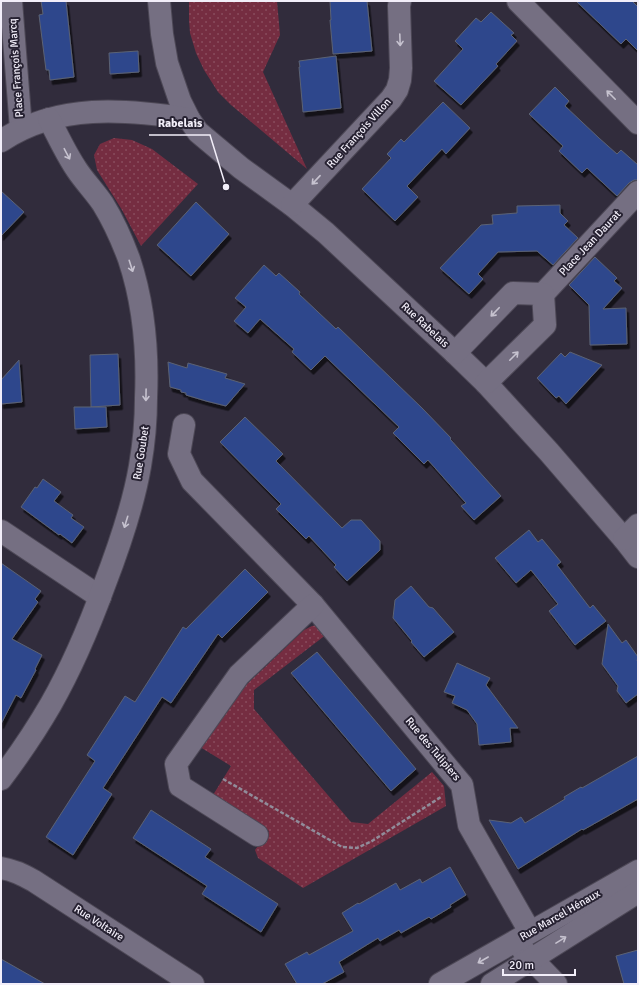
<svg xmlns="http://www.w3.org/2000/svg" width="639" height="985" font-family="Signika,sans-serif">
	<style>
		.grass { fill: url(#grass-dots) }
		.building { fill: #2f478c; stroke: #5b6274; filter: url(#shadow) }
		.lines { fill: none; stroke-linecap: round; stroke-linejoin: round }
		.minor-casing { stroke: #4d4856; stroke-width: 24 }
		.path { stroke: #918c9a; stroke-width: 2.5; stroke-dasharray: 4 2; stroke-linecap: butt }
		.minor { stroke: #756f82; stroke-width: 22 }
		.oneway { stroke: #c6c2cf }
		.labels { text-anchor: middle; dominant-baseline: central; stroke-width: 4; stroke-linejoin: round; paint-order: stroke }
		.street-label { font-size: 11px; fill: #f2eef9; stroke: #272232 }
		.leader { fill: none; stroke: #f2eef9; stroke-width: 1.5 }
		.callout-dot { fill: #f2eef9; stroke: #272232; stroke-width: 1.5 }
		.callout-label { font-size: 12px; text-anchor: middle; font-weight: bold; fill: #f2eef9; stroke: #272232; stroke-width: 4; stroke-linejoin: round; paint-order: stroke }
	</style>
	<defs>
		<pattern id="grass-dots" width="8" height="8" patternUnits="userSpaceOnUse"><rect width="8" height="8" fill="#752d41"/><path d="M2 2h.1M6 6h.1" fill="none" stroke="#894c5d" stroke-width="1.8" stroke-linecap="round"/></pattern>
		<filter id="shadow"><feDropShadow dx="2.5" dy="4.5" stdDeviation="0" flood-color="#0009"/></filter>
	</defs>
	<rect width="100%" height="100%" fill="#312c3c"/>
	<g class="grass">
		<polygon points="189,1 277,1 280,35 263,72 307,169 231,105 218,92 204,70 196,53 190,33 189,20"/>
		<polygon points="114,138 132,140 152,149 198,184 141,246 122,210 97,170 94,155 100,144"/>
		<polygon points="318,625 327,634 254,690 254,709 351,822 368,824 432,772 444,786 446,806 303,888 258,858 255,850 269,831 213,795 231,766 200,747 246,685 304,630 312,626"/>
	</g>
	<g class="building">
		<polygon points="41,1 66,1 74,77 50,80 49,70 46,70 39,15 43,14"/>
		<polygon points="330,1 367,1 372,51 333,54 330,20 331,20"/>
		<polygon points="576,1 632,1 638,7 638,51 626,39 621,44"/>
		<polygon points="491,12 514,33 511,35 517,41 496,64 498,66 461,105 434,81 463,49 455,41 476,18 481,22"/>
		<polygon points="138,51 139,72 110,74 109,53"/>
		<polygon points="336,56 341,108 303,112 299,67 300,67 299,61"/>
		<polygon points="555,87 569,101 565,106 599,138 617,154 621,150 638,165 638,180 634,180 629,183 617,196 587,168 582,173 559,151 563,146 529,114"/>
		<polygon points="443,102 470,128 446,154 442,149 407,186 418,197 395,221 362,189 391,158 387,154 401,139 404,142"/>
		<polygon points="1,191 24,212 1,236"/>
		<polygon points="196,202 229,234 191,276 157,245"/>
		<polygon points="560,205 560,213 568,221 564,225 578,238 553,265 537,251 498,252 478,274 483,279 469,294 440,268 481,225 493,224 492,215 517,213 517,206"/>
		<polygon points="595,257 617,278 614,281 622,288 603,309 626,308 627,344 590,345 589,305 569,285"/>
		<polygon points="264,265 276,276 279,273 300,292 299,294 336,329 338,327 422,408 451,438 450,439 501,496 474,520 461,506 466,503 428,460 424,464 393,433 399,427 325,356 311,370 292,352 294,349 260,319 248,333 234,321 246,307 235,298"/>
		<polygon points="570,352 602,365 566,404 559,396 556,398 537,378 561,353 565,357"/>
		<polygon points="118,354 120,405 91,407 90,355"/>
		<polygon points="19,360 22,402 1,404 1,380"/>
		<polygon points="168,362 187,368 188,363 227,374 225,378 245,384 226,406 206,401 186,395 186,393 181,392 181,390 170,387"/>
		<polygon points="74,407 106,407 107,427 75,429"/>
		<polygon points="245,417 283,454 276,461 342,528 351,520 361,520 380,541 380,550 347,581 334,567 336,565 309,536 306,539 276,509 281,504 220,442"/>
		<polygon points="43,479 61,492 54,501 73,515 71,518 84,527 72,543 60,534 59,535 21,507 35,487 37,488"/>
		<polygon points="529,530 538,542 542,539 561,562 557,565 590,608 593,605 606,621 575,645 549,611 558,604 531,570 516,583 495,558"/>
		<polygon points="1,563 41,591 35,599 38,602 12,639 42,655 35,669 36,670 21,698 16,695 1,724"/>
		<polygon points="245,569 268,592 222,638 218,634 171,703 162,697 103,788 112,794 73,855 46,837 95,761 87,755 125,696 135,702 183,627 186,629"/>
		<polygon points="411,586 429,607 433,608 454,632 424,657 411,642 412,641 393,618 395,600"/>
		<polygon points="608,624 622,643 626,640 638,657 637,661 638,662 638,694 626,703 617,691 618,686 602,664"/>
		<polygon points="317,652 416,769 391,791 291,673"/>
		<polygon points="457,663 490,678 486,685 518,728 510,728 511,742 479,745 477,724 467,710 452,703 455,696 444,692"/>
		<polygon points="638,756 638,799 583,830 582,829 518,869 489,820 511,823 521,817 525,823 565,799 564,797 581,787 582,788"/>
		<polygon points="151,810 211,849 205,857 278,904 261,932 202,894 207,886 133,838"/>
		<polygon points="450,867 466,895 450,905 451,907 431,919 429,917 401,933 399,930 380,941 378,938 339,962 344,972 322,984 297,984 285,964 307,952 309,955 353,931 342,913 358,903 359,904 396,883 400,890 420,879 422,883"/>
		<polygon points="638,950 638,984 624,984 616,956"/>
		<polygon points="1,959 45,984 1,984"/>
	</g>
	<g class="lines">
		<defs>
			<g id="minor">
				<polyline points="11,1 21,129"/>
				<polyline points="159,1 162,34 167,63 180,101 189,119 198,132 241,168 292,205 326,233 455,353 486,383 549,452 624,539 638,557"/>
				<polyline points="518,1 638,123"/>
				<path d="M 1,141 C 58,103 125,109 189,119"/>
				<polyline points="292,205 391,99 397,90 400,80 401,68 399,6 400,1"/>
				<polyline points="543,294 638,192"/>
				<polyline points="455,353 513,293 543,294 545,325 486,383"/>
				<polyline points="184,425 179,454 192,481 313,605 462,785 469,825 530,932"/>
				<polyline points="1,531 100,597"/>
				<polyline points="624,539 638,525"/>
				<path d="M 1,779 C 19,755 36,730 51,704 C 72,667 89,627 104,586 C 119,547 133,507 140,466 C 144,443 146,421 146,398 C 148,351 144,304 129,259 C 122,240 114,222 103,204 C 95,192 85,182 77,170 C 66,154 58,136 49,119"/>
				<polyline points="257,835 180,786 176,764 239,675 313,605"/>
				<path d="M 1,868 C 14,870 23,875 34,881 L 193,984"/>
				<polyline points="522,949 556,984"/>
				<polyline points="440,984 638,871"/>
				<polyline points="492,984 638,892"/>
			</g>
		</defs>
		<use href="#minor" class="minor-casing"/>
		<polyline class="path" points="223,779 342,847 357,848 372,841 441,797"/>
		<use href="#minor" class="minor"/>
	</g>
	<defs><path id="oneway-shaft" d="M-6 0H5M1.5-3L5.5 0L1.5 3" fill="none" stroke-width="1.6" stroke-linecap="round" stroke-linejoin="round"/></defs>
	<g class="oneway">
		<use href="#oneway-shaft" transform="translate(400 40) rotate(88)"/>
		<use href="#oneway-shaft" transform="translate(611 95) rotate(-135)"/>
		<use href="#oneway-shaft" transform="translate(67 154) rotate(62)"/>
		<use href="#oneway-shaft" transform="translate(316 180) rotate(133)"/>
		<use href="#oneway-shaft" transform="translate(131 266) rotate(72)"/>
		<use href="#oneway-shaft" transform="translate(495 312) rotate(134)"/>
		<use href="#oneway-shaft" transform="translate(514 356) rotate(-45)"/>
		<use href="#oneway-shaft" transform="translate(146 395) rotate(91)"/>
		<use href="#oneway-shaft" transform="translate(126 522) rotate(107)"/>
		<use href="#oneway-shaft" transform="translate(561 940) rotate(-32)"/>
		<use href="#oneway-shaft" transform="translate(483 960) rotate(150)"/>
	</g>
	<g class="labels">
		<g class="street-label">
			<text transform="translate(16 68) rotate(-94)">Place François Marcq</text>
			<text transform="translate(359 133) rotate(-48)">Rue François Villon</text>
			<text transform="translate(590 243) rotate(-47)">Place Jean Daurat</text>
			<text transform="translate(425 325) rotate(43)">Rue Rabelais</text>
			<text transform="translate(141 453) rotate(-81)">Rue Goubet</text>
			<text transform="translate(433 749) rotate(50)">Rue des Tulipiers</text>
			<text transform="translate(560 915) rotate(-30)">Rue Marcel Hénaux</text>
			<text transform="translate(99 923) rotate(33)">Rue Voltaire</text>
		</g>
	</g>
	<path class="leader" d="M226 187L210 135H149"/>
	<circle class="callout-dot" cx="226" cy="187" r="4"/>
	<g class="callout-label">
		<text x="180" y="127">Rabelais</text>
	</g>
	<rect width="639" height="985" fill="none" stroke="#f2eef9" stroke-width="4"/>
	<path d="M503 969v6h72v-6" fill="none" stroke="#f2eef9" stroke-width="2"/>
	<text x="509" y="969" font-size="12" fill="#f2eef9" stroke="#272232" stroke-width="3" paint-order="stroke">20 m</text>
</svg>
